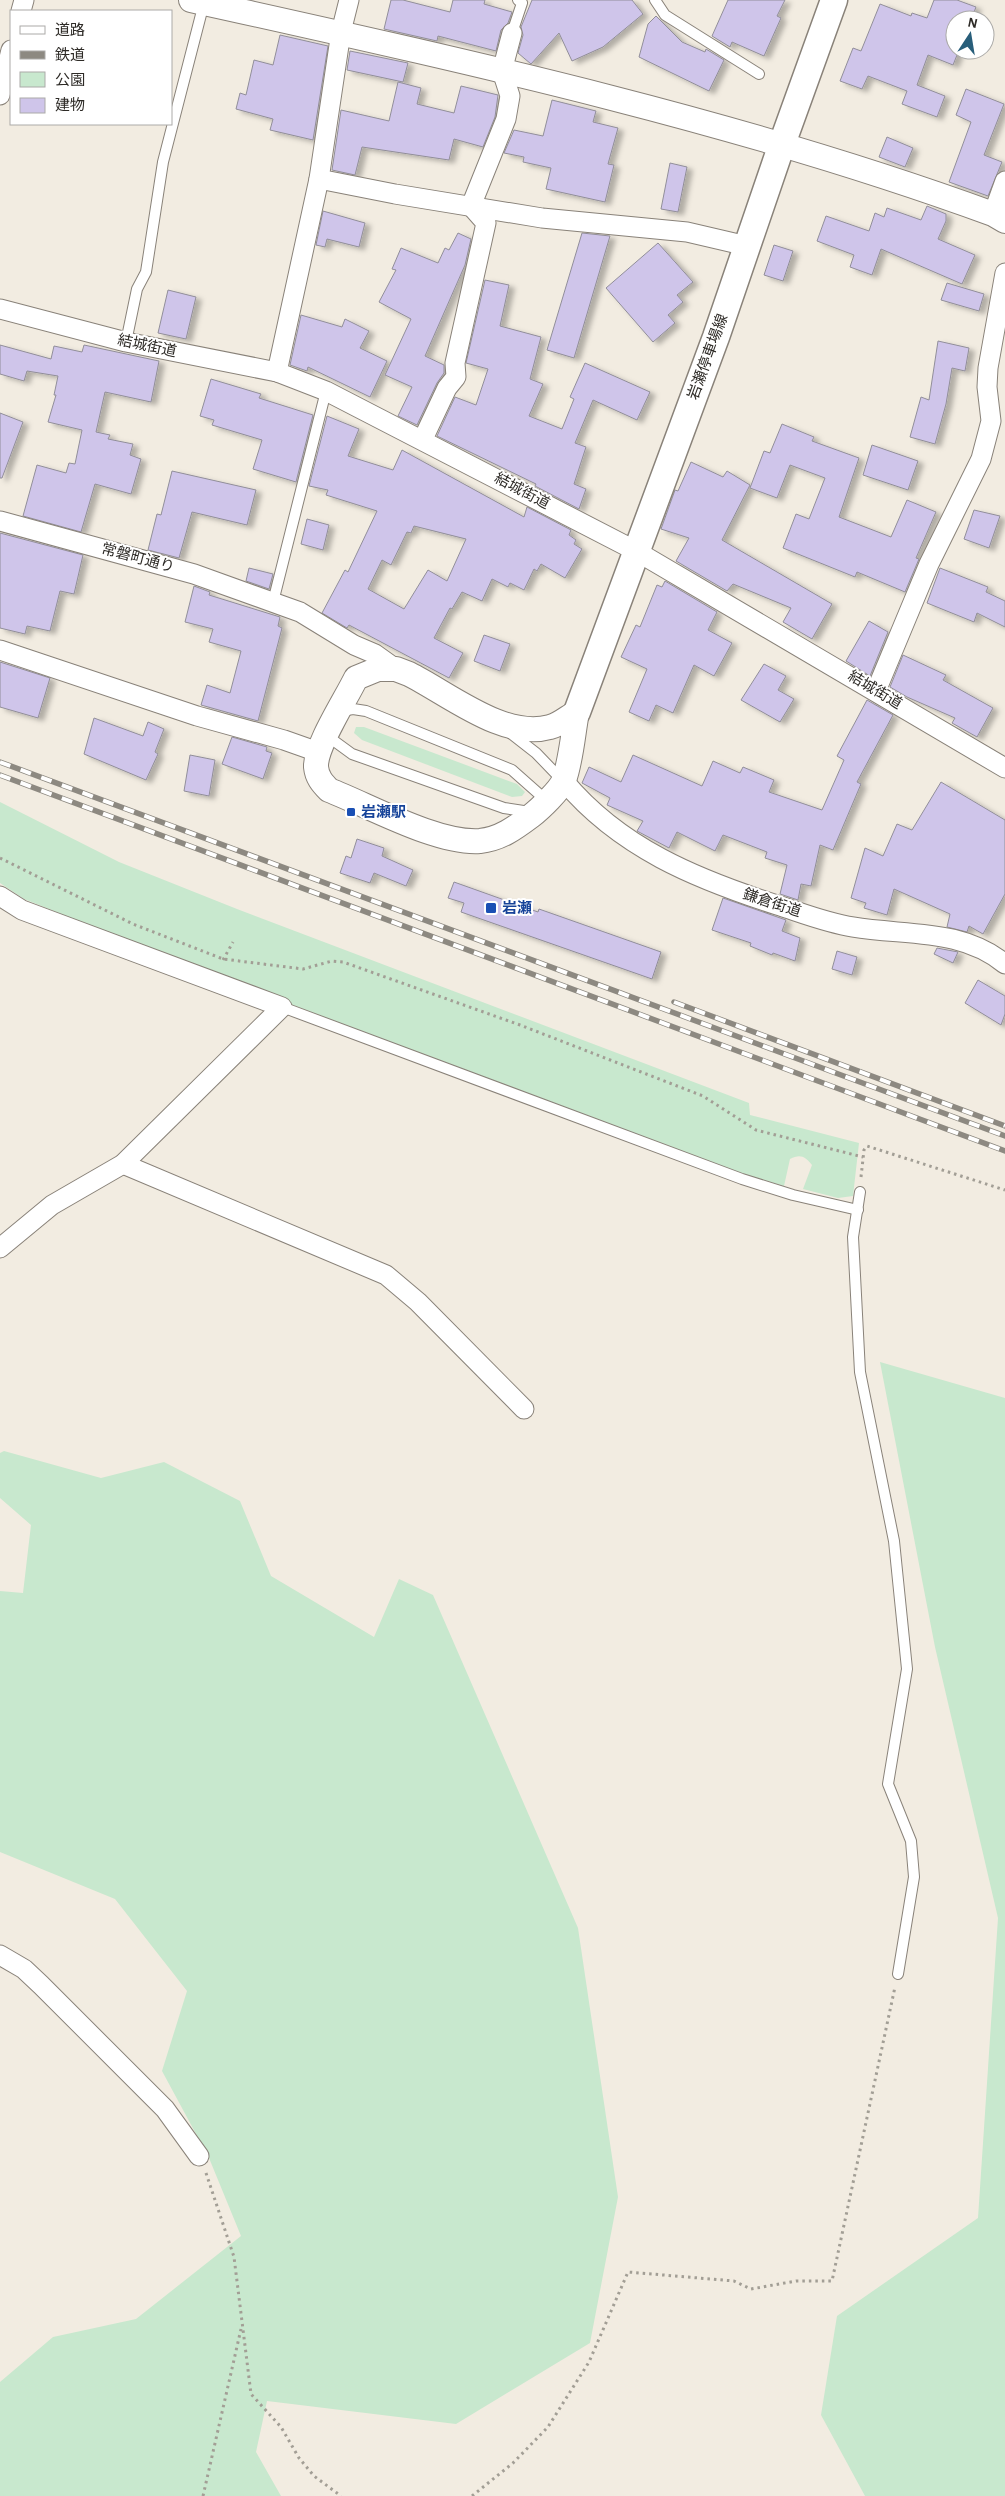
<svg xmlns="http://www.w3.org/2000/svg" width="1005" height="2496" font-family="'Alegreya Sans','Noto Sans JP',sans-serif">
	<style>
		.green { fill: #c8e8ce }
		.building { fill: #cfc5ea; stroke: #918e99; fill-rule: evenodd; filter: url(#shadow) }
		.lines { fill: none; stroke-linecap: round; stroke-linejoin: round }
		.service-casing { stroke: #898279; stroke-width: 12 }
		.minor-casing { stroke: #898279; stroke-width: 21 }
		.tertiary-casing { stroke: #898279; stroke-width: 26 }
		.secondary-casing { stroke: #898279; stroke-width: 29 }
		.path { stroke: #a29e95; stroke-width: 3; stroke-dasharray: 2.5 4; stroke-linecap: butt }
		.service { stroke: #fff; stroke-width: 10 }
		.minor { stroke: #fff; stroke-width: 19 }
		.tertiary { stroke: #fff; stroke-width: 24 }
		.secondary { stroke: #fff; stroke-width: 26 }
		.rail-casing { stroke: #8d8981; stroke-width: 5.5 }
		.rail { stroke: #fff; stroke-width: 4; stroke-dasharray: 11; stroke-linecap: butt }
		.transit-dot { fill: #1a4fb4; stroke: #fff; stroke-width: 2 }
		.labels { text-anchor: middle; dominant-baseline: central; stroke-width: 4; stroke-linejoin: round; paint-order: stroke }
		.street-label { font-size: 15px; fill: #2d2a26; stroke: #fff }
		.transit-label { font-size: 15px; font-weight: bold; fill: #164399; stroke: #fff; text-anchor: start }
	</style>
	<defs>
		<filter id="shadow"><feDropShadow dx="5.5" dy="3" stdDeviation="2.5" flood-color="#0004"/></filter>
	</defs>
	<rect width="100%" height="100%" fill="#f2ece1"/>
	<g class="green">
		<polygon points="356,727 364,727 517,784 525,792 522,796 512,797 362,740 354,733"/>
		<path d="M 0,802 L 119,862 L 237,909 L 749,1103 L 750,1115 L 859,1143 L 853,1196 L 838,1198 L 803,1189 L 812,1165 C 805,1156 800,1154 790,1159 L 784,1186 L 744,1174 L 223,979 L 24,899 L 0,883 Z"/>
		<polygon points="880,1362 1005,1398 1005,2496 865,2496 821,2415 837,2316 978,2218 998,1918 935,1647"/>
		<polygon points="4,1451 101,1478 164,1462 240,1501 271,1576 374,1637 399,1579 433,1595 578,1928 618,2197 590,2343 456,2424 267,2401 256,2452 281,2496 0,2496 0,2382 53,2337 136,2319 241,2236 209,2158 162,2071 187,1991 115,1899 0,1852 0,1591 23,1593 31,1525 0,1498 0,1453"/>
	</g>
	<g class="building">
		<polygon points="391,0 403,0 450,12 453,0 485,0 484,4 512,12 508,23 501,30 496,51 438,36 437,41 384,29"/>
		<polygon points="532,0 632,0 643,14 603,47 572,61 559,33 531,64 518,53 523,35 521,27"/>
		<polygon points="728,0 785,0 777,16 781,18 764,56 732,42 730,47 712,36"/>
		<polygon points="934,0 957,0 976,7 971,20 955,20 955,50 959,50 953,65 928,55 917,85 945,96 937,117 902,104 907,91 868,76 862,89 840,81 853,48 861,51 880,4 911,16 912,13 927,18"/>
		<polygon points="656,16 682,42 705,52 706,49 724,60 709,91 639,57 648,24"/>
		<polygon points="280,35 328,46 313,140 270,130 273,119 236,109 240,93 246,95 254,60 273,65"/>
		<polygon points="350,51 408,63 403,82 347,70"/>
		<polygon points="398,82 421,88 417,104 454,113 461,86 498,95 495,117 483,147 454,139 449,160 362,147 355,175 332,170 341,110 389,121"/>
		<polygon points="966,89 1004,104 984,155 1002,162 988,196 949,182 971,122 956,115"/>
		<polygon points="552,100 596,111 593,122 618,128 608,164 614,165 605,202 546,189 551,168 523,162 524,157 504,153 514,130 543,136"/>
		<polygon points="887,137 913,148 905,167 879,157"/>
		<polygon points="670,163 687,167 678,212 661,209"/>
		<polygon points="927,206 946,214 946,221 938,239 975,255 962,284 881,249 872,275 850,267 854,255 817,241 826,216 869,231 875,213 884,217 887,208 921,220"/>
		<polygon points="323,211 365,223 359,247 327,239 325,247 316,245"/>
		<polygon points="458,233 471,239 465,265 425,356 444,365 444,373 437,383 417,425 398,416 412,387 385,375 411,319 379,302 396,270 392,269 401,248 438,263 445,248 449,250"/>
		<polygon points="582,233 610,236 574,358 547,350"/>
		<polygon points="658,243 693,282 677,295 683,302 668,315 675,323 653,342 606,288"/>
		<polygon points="774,245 793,251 783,281 764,275"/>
		<polygon points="485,280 509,285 500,326 541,337 530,379 543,384 529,416 562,429 574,399 570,397 585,363 650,392 637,420 593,400 575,443 586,447 574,484 586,489 579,509 535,486 536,484 437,436 455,397 476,405 488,369 466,363"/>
		<polygon points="947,283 984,294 979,311 941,300"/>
		<polygon points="168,290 196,297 186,339 158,333"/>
		<polygon points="301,315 342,327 345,319 369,331 360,348 387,361 370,397 308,367 307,371 290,365"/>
		<polygon points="938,341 969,348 965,371 952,368 946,404 935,444 910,437 921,397 929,400"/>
		<polygon points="0,345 51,359 54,346 82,352 84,345 159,361 151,402 105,392 96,432 110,435 108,439 133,444 130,455 141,459 131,494 95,484 81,532 23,516 37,465 66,473 69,463 75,464 82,430 48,422 56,395 54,395 58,376 27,371 24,381 0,374"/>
		<polygon points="211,379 261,394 259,398 313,415 296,482 253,469 262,440 212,425 214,420 200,416"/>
		<polygon points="0,413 23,422 2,478 0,478"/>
		<path d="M 327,416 L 359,429 L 348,456 L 393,470 L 402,450 L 524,517 L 527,507 L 571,530 L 569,535 L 576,540 L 574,544 L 582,549 L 565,578 L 541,564 L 537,571 L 534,569 L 524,590 L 510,583 L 508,587 L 492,579 L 482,601 L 462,592 L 452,609 L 450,608 L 434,638 L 463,653 L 449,678 L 349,625 L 347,628 L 322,613 L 345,570 L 348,572 L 377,511 L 326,495 L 328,490 L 309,486 ZM 414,526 L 466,539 L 447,581 L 428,570 L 404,609 L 368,589 L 382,560 L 391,565 L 407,532 L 411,533 Z"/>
		<polygon points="782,424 814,437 812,441 859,458 839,517 891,537 907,500 936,512 916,558 919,559 905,592 857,572 855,577 783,548 796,514 809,519 825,478 790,465 777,498 750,488 764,451 770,453"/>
		<polygon points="872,445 918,461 908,490 863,475"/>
		<polygon points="691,462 723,477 727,471 750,485 722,540 832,604 812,639 783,622 791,608 733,584 727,591 676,561 689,538 661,529 675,490 678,491"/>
		<polygon points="172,471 256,490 247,525 192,512 179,558 148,550 157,514 161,515"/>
		<polygon points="974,510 1000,516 989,548 964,539"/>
		<polygon points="307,519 329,525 323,550 301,544"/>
		<polygon points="0,533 83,555 74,594 60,591 50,631 27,626 25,634 0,628"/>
		<polygon points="249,568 273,574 269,589 246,581"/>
		<polygon points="940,568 988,587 986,592 1005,601 1005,627 977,613 974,622 927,603"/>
		<polygon points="665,581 717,612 708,630 732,643 714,676 694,665 673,713 656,705 649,721 629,712 647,669 621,657 636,625 640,627 657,585 662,587"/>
		<polygon points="194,586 210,592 209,595 280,617 278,626 282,628 258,721 201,705 207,685 230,693 241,651 209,642 213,629 185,622"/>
		<polygon points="869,621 888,632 870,676 846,661"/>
		<polygon points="484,635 510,644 500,671 474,661"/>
		<polygon points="903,655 946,675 943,680 993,708 977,737 952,723 955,718 907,697 890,687"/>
		<polygon points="0,662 50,678 38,718 0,707"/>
		<polygon points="764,664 786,676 778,690 794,699 780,722 741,700"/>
		<polygon points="867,700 893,715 857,782 861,784 833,850 820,845 811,886 801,884 798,900 780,894 787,865 765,858 767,852 723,835 715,851 677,832 669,848 637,831 643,821 607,805 610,798 582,783 589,767 621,782 633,755 702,786 713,761 740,773 743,767 774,780 769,792 822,810 844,760 837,756"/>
		<polygon points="94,718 143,736 148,722 164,729 155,752 158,754 146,780 84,754"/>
		<polygon points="232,737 267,747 266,751 272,753 263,779 222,764"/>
		<polygon points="190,755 215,760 209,796 184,791"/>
		<polygon points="941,782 1005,820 1005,894 983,934 969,926 967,932 947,927 950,914 894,889 887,915 864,908 866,903 851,898 865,848 883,856 897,824 912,830"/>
		<polygon points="357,839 384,848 382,856 413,870 406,886 374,873 370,883 340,873 346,856 351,858"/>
		<polygon points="454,882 538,912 539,909 661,952 652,979 461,912 464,903 448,898"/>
		<polygon points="723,898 786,920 782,931 800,938 795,961 773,953 772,955 750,946 751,943 712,930"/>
		<polygon points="937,948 958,952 953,963 934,954"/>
		<polygon points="837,951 857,957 852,975 832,969"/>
		<polygon points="978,980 1005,996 1005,1014 1001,1025 965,1003"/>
	</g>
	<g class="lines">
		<defs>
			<g id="service">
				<polyline points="655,0 665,15 759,74"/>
				<polyline points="512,33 522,3 518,0"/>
				<polyline points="126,342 137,289 146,272 163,162 204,3"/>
				<polyline points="273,602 326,391"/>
				<polyline points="341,711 353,709 366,711 512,770 547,801"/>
				<polyline points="509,732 536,753 563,781"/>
				<polyline points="326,735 352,754 504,808 530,812"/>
				<polyline points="282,1007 742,1179 793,1195 858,1210"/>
				<polyline points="860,1192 853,1237 860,1372 894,1541 907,1669 888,1784 911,1841 914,1877 898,1974"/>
			</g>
			<g id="minor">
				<polyline points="21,11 24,0"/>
				<polyline points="0,95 11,50"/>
				<polyline points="319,179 395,194 542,218 687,232 747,246"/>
				<polyline points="993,214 1005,181"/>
				<polyline points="0,309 126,342 277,372 326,391 636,551 1005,768"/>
				<polyline points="277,372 319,179 341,32 349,0"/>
				<polyline points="423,439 447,388 456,377 455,363 486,223 471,206 506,119 510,96 502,71 512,33"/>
				<polyline points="0,521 194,574 300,612 354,645 375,654 396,669"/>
				<polyline points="0,650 197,716 284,740 318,752"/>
				<polyline points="876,691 929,564 981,459 991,421 987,387 988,368 1005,273"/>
				<path d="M 564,781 C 620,848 696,879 777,905 C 802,913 827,923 853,927 C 906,936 961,928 1005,964"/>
				<polyline points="0,896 22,910 282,1007 123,1164 52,1205 0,1248"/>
				<polyline points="123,1164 386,1275 418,1302 524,1409"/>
				<polyline points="0,1955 24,1969 41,1985 165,2109 199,2156"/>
			</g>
			<g id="tertiary">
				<path d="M 191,0 C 461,60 733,119 993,214 L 1005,221"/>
				<path d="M 378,669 L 396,669 L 409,674 C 449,694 504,740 550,727 C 559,725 568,717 577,712 C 573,733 571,761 564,780 C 560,790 540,809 531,816 C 515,828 500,839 480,841 C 437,844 370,806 329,790 C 322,783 317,777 316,767 C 315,746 346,699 356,678 Z"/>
			</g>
			<polyline id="secondary" points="577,712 716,337 782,144 834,0"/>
		</defs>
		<use href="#service" class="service-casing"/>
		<use href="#minor" class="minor-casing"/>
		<use href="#tertiary" class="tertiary-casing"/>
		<use href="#secondary" class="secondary-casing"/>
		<g class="path">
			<polyline points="0,858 133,924 223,959 303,969 332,961 343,962 520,1025 703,1096 756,1130 863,1157"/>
			<polyline points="223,960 233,942"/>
			<polyline points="861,1177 864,1150 867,1146 1005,1190"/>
			<polyline points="206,2173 234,2257 251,2394 281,2427 299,2458 314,2476 341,2496"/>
			<polyline points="203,2496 241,2329"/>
			<polyline points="472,2496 513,2463 548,2427 589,2362 628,2272 734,2281 751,2289 796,2281 832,2281 895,1987"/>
		</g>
		<use href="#service" class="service"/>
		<use href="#minor" class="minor"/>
		<use href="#tertiary" class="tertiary"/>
		<use href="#secondary" class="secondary"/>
		<defs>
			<g id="rail">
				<polyline points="0,762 1005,1136"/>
				<polyline points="0,775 1005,1151"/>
				<polyline points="674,1002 1005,1126"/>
			</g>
		</defs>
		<use href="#rail" class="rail-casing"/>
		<use href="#rail" class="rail"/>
	</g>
	<g class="transit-dot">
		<rect x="346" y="807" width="10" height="10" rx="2.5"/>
		<rect x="485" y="902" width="12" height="12" rx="2.5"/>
	</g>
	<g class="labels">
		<g class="street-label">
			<text transform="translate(147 346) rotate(12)">結城街道</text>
			<text transform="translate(708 357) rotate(-70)">岩瀬停車場線</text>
			<text transform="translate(522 491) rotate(28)">結城街道</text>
			<text transform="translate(138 558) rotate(15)">常磐町通り</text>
			<text transform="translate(875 690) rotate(31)">結城街道</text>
			<text transform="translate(772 903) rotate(18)">鎌倉街道</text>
		</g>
		<g class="transit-label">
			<text x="361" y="812">岩瀬駅</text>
			<text x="502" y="908">岩瀬</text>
		</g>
	</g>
	<rect x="10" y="10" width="162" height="115" fill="#ffffff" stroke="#abaaa8"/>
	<rect x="20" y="26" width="25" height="8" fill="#ffffff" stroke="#abaaa8"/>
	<text x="55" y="35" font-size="15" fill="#2d2a26">道路</text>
	<rect x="20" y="51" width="25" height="8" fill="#8d8981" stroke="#abaaa8"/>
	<text x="55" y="60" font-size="15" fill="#2d2a26">鉄道</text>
	<rect x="20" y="72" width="25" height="15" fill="#c8e8ce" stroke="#abaaa8"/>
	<text x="55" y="85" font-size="15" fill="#2d2a26">公園</text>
	<rect x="20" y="98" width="25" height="15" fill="#cfc5ea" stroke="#abaaa8"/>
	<text x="55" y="110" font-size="15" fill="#2d2a26">建物</text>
	<g transform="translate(970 35) rotate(12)"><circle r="24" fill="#ffffff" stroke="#abaaa8"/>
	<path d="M0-4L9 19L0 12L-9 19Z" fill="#285e7a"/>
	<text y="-8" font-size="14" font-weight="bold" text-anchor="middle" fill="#2d2a26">N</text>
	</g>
</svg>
